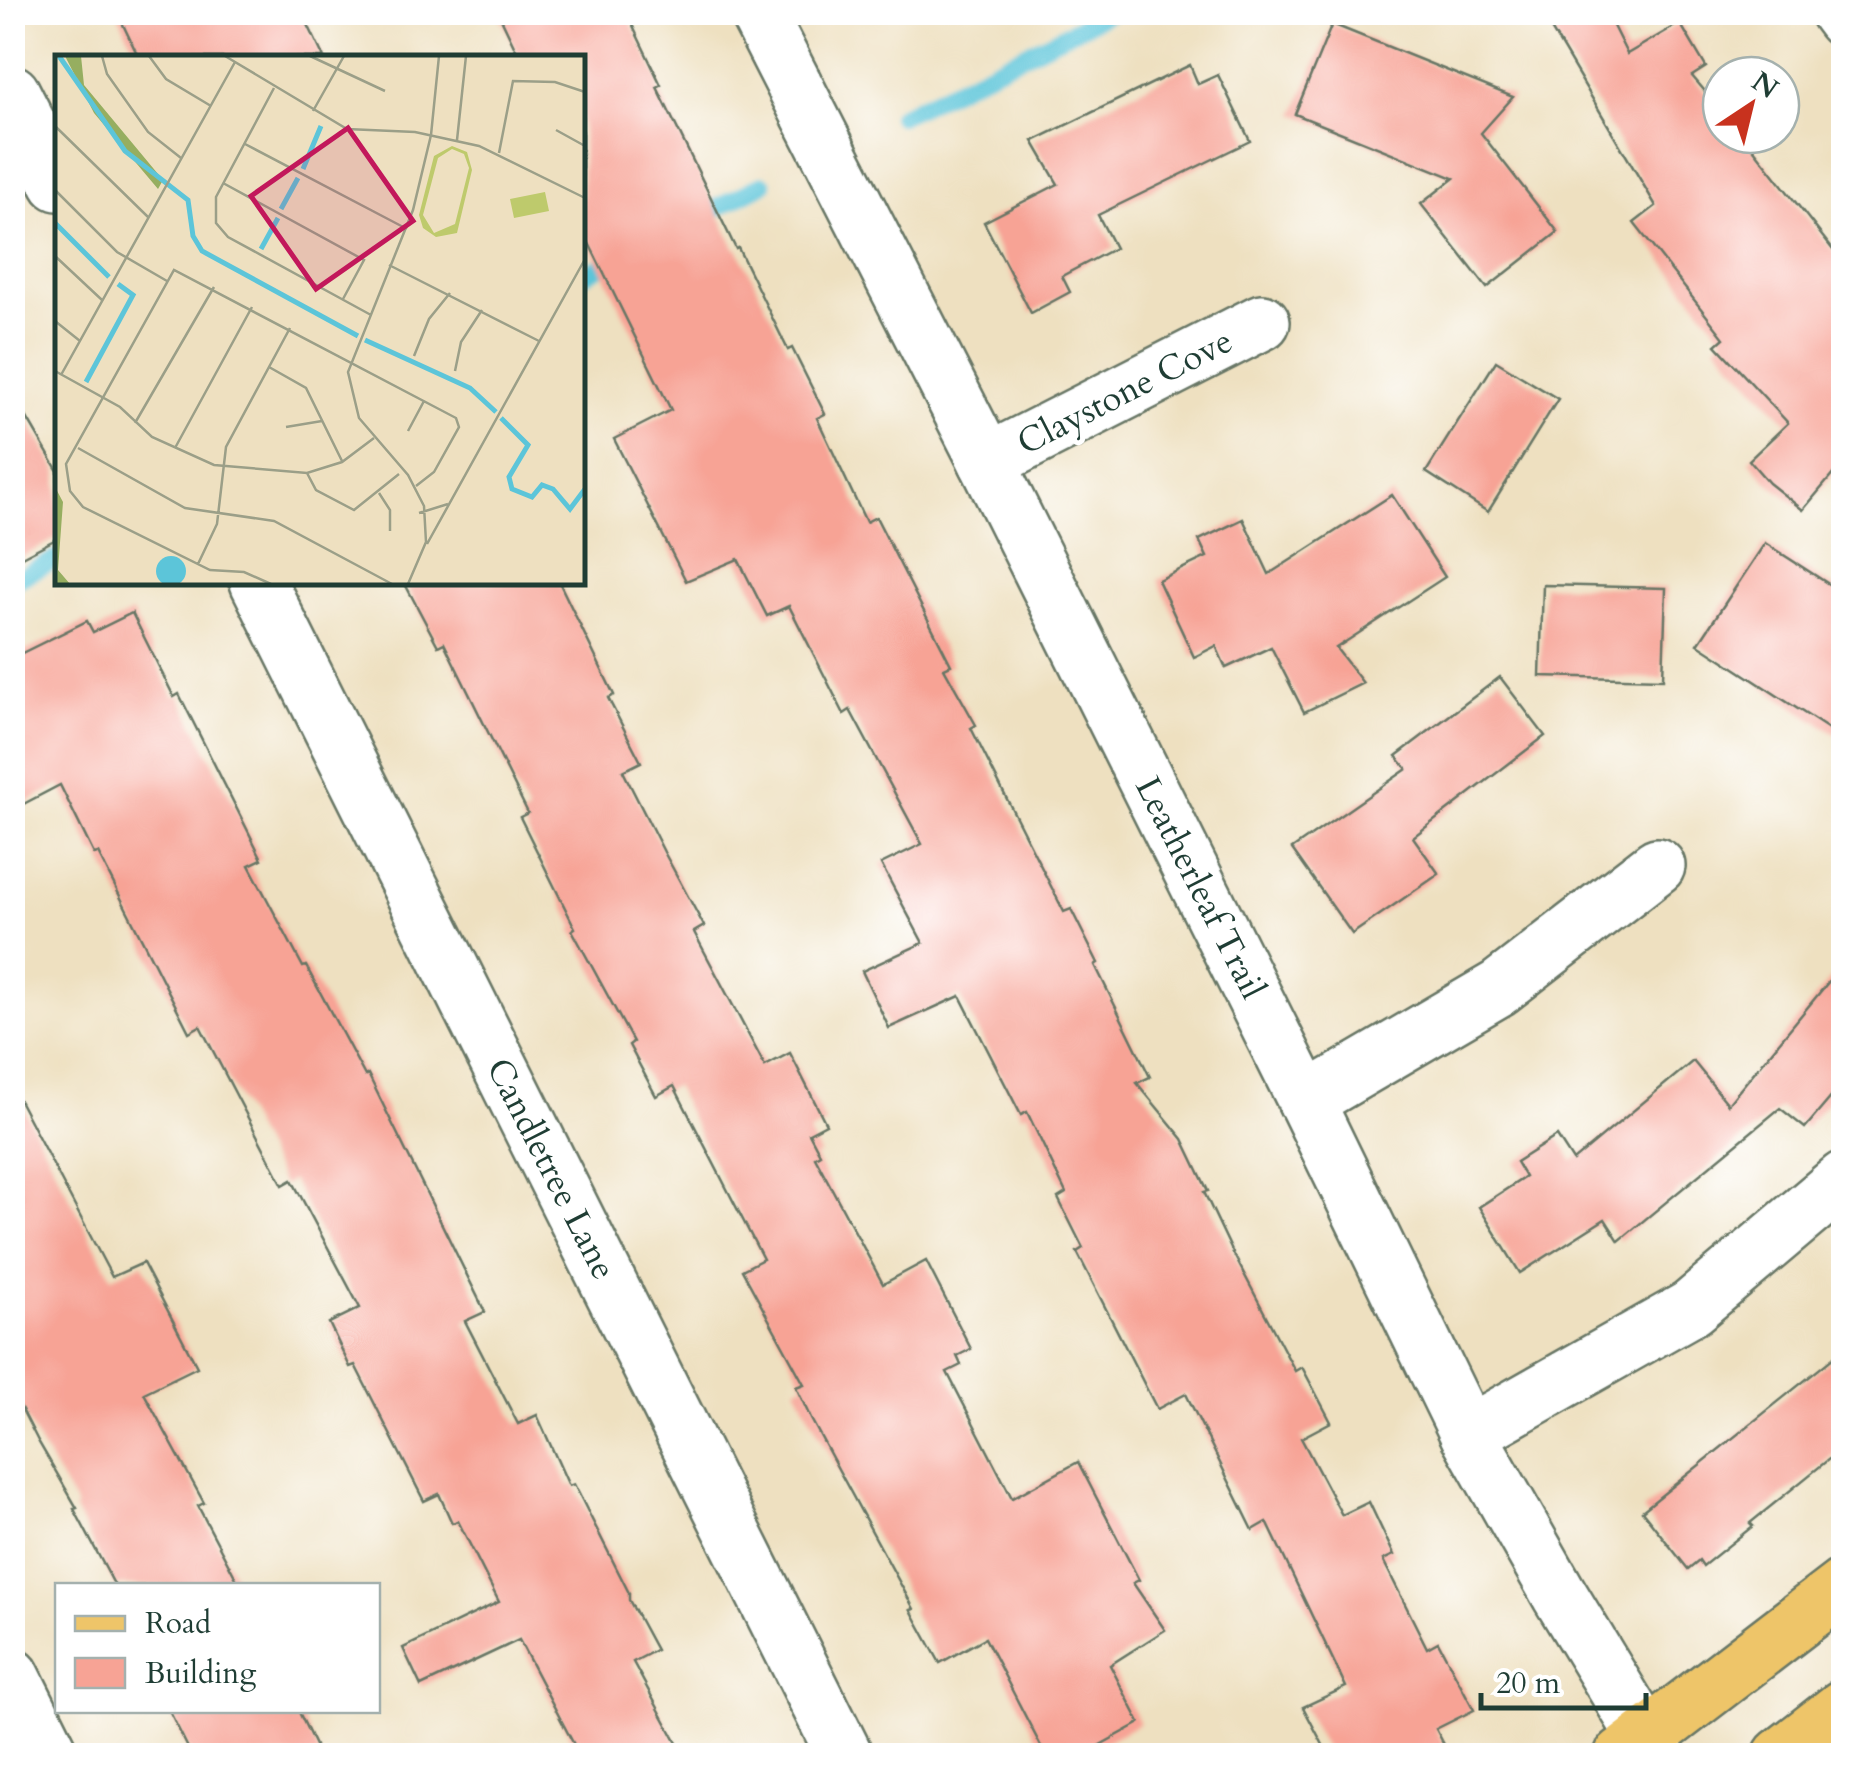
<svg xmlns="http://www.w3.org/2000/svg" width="1856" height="1768" font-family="Cardo,serif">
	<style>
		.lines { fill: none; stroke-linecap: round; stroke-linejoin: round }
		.stream { stroke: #5cc5d9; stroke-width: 18 }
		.building { fill: #f7a395 }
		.minor-casing { stroke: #677665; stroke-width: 60 }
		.major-casing { stroke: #677665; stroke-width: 60 }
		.minor { stroke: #fff; stroke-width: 55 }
		.major { stroke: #eec569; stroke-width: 55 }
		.labels { text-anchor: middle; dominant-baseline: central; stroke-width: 10; stroke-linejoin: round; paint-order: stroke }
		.street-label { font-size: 35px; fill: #1f3d34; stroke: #fff }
		.inset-river { fill: none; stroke: #5cc5d9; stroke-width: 5 }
		.inset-road { fill: none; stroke: #9b9f88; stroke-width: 2.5 }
		.view { fill: #c2185b; fill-opacity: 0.15; stroke: #c2185b; stroke-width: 5 }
		.inset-edge { fill: none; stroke: #1f3d34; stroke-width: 5 }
	</style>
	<rect width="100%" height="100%" fill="#fff"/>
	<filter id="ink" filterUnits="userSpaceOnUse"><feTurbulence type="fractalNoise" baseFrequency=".01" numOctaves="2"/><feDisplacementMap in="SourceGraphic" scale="20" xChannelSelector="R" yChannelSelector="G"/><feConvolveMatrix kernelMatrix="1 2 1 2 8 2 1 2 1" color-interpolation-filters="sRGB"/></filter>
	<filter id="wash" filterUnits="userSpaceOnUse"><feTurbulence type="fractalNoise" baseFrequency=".0048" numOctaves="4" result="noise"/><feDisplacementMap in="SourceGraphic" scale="40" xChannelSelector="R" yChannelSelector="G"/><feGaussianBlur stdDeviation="2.25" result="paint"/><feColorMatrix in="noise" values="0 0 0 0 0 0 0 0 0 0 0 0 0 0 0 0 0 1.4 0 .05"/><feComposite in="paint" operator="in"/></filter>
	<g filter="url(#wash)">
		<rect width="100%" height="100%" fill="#eee0c0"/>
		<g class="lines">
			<g class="stream">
				<polyline points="900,116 1110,12"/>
				<polyline points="697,218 763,184"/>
				<polyline points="582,276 620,257"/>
				<polyline points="12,582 58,558"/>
			</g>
		</g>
		<g id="blocks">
			<g class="building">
				<polygon points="117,12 302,12 324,58 139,58"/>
				<polygon points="498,12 626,12 661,85 657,87 736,249 738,248 788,350 792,348 825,414 817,418 866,522 876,517 951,665 944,668 976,725 971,728 1064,912 1071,909 1098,963 1095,965 1150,1077 1137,1083 1183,1139 1208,1191 1204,1192 1232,1251 1295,1371 1302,1367 1331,1422 1301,1438 1342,1515 1369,1502 1394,1555 1383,1560 1427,1648 1438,1642 1474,1710 1436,1729 1450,1756 1329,1756 1303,1707 1346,1687 1267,1522 1253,1530 1186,1394 1157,1409 1077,1252 1083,1248 1058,1198 1066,1193 1027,1112 1021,1115 960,996 889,1028 862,971 923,943 881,864 922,844 850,710 844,714 789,606 767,616 738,559 686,581 614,439 671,410 582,229 582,58 520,58"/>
				<polygon points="1541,12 1606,12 1627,54 1680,23 1706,67 1692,76 1721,110 1721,135 1743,135 1844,264 1844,461 1803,510 1769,483 1749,460 1788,423 1716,345 1724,338 1634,223 1656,206"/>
				<polygon points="1332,24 1513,97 1481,133 1558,232 1487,288 1421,204 1454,178 1295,114"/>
				<polygon points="1190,65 1198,84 1218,75 1250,141 1098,215 1115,248 1062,276 1070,292 1031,313 984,222 1058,184 1033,141"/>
				<polygon points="1496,361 1558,399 1488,512 1426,472"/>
				<polygon points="12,392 58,471 58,538 12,562"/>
				<polygon points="1392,495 1445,577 1336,648 1363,683 1304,712 1271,647 1226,668 1216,646 1194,657 1158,580 1207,557 1199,540 1243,519 1269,574"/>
				<polygon points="1765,543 1844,594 1844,739 1698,644"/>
				<polygon points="404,582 559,582 614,695 608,698 641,762 623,771 664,852 704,926 694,932 765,1066 790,1053 826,1124 809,1133 820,1154 815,1157 883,1284 926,1261 971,1349 957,1356 961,1365 947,1372 1012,1498 1078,1462 1139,1580 1133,1583 1165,1630 1110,1665 1140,1723 1080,1756 1046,1756 985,1638 940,1663 911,1610 914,1609 811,1419 796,1387 804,1384 742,1270 763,1259 674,1086 656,1096 629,1045 633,1042 572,930 575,928 520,817 528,813 444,643 438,646"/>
				<polygon points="1543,585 1666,588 1663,679 1540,676"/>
				<polygon points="132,613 174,697 179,694 262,859 249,865 303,967 306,966 365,1076 368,1074 485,1312 465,1321 518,1424 537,1415 569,1486 574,1484 629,1593 629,1600 656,1650 633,1662 684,1756 580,1756 519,1640 421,1686 403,1648 499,1602 458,1521 452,1523 439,1494 424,1501 355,1365 350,1367 329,1323 360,1308 292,1180 283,1185 200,1026 189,1032 98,853 94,854 60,785 12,810 12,658 87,621 93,632"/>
				<polygon points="1500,677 1545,736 1413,837 1439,874 1352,934 1292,849 1407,769 1396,756"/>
				<polygon points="1844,963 1844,1082 1805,1128 1780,1108 1619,1241 1605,1219 1520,1273 1479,1207 1525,1177 1516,1162 1557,1136 1573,1161 1693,1061 1728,1104"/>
				<polygon points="12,1087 112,1277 143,1263 197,1367 144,1393 204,1503 198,1506 240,1586 115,1586 74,1509 77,1508 38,1441 12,1390"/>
				<polygon points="1844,1349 1844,1447 1750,1523 1753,1526 1703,1566 1699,1560 1688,1569 1642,1511"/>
				<polygon points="169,1710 298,1710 320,1756 192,1756"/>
			</g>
		</g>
	</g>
	<g filter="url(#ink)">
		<use href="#blocks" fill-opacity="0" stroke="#677665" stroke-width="2.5"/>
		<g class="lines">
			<defs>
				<g id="minor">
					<polyline points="757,12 987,462 1306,1101 1468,1434 1559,1594 1657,1756"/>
					<polyline points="1838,12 1844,20"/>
					<polyline points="12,93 58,183"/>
					<polyline points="987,462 1262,322"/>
					<polyline points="258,582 845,1756"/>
					<polyline points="1306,1101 1499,988 1657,866"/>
					<polyline points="1468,1434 1691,1308 1844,1179"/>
					<polyline points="12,1676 52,1756"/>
				</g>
				<g id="major">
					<polyline points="1622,1756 1844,1586"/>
					<polyline points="1781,1756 1844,1707"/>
				</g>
			</defs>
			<use href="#minor" class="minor-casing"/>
			<use href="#major" class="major-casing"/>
			<use href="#minor" class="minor"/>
			<use href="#major" class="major"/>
		</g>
	</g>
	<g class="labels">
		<g class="street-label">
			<text transform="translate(1125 392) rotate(-27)">Claystone Cove</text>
			<text transform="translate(1200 888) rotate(63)">Leatherleaf Trail</text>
			<text transform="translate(551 1169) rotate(63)">Candletree Lane</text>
		</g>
	</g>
	<g transform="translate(55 55)">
		<rect width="530" height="530" fill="#eee0c0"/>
		<path d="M 397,91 L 412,97 L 417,115 L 402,178 L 381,182 L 368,173 L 364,160 L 379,101 ZM 397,94 L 409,99 L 414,113 L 400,169 L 379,178 L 368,160 L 383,103 ZM 490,137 L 494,156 L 459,163 L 455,144 Z" fill="#beca6c" fill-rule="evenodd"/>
		<path d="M 10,1 L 26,1 L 29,30 L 108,125 L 103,134 L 39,58 ZM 0,432 L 8,447 L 3,515 L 15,529 L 0,529 Z" fill="#96ae60"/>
		<path d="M101 516a15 15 0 1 1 30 0a15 15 0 1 1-30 0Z" fill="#5cc5d9"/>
		<path class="inset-river" d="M 4,1 L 70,96 L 133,145 L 138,181 L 147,196 L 303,281M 248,114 L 266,71M 226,154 L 243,123M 0,168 L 54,222M 206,194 L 223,163M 310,285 L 415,333 L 441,357M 31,327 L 78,240 L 63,229M 446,363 L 473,390 L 454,422 L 457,434 L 477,442 L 487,430 L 498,434 L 515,454 L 530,434"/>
		<path class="inset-road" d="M 47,1 L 52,19 L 93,77 L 126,103M 94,1 L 111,24 L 156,51M 170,1 L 292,74 L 360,77 L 424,91 L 530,143M 255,1 L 330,36M 219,33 L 161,142 L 161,168 L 173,182 L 316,260M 258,56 L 289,1M 0,71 L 93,162M 501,75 L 530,91M 402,85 L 411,1M 190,89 L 352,174M 444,98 L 458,26 L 500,27 L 530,37M 168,128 L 309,205 L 288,244M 0,135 L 62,197 L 112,226M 0,201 L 47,245M 334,210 L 484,286M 0,266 L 25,286M 359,301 L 374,264 L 395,238M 214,312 L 251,333 L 287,406M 0,316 L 65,352 L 97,382 L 159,410 L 252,418 L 287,407 L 319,383M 400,316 L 406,287 L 427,255M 6,320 L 180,7M 80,368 L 159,232M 231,372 L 267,366M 353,376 L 369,346M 23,393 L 130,453 L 219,466 L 337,529M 120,393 L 197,252M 252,418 L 261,435 L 299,455 L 344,419M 324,438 L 335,455 L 335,476M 364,458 L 393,449M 372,489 L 530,204M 143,509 L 162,469 L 171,392 L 235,273M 216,529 L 189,517 L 155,515 L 28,452 L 15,436 L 11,409 L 119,215 L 401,363 L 404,372 L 379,417 L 361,431M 353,529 L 371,487 L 369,451 L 353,420 L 304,363 L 293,317 L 358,155 L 376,80 L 384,1"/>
		<path class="view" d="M 293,73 L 358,166 L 261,234 L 196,141 Z"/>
		<rect width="530" height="530" class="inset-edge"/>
	</g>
	<rect width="1856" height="1768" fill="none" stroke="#fff" stroke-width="50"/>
	<rect x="55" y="1583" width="325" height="130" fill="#ffffff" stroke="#a5b1ae" stroke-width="2.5"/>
	<rect x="75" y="1616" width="50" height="15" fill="#eec569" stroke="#a5b1ae" stroke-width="2.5"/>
	<text x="145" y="1633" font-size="30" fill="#1f3d34">Road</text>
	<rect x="75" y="1658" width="50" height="30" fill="#f7a395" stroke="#a5b1ae" stroke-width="2.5"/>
	<text x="145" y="1683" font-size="30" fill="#1f3d34">Building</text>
	<g transform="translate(1751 105) rotate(35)"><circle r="48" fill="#ffffff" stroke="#a5b1ae" stroke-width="2.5"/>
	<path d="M0-8L18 38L0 25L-18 38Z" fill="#c8321e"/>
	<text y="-15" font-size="28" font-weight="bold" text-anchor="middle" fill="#1f3d34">N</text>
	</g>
	<path d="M1481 1693v15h165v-15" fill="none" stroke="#1f3d34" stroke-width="5"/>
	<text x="1496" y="1693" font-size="30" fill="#1f3d34" stroke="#ffffff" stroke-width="8" paint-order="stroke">20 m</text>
</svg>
